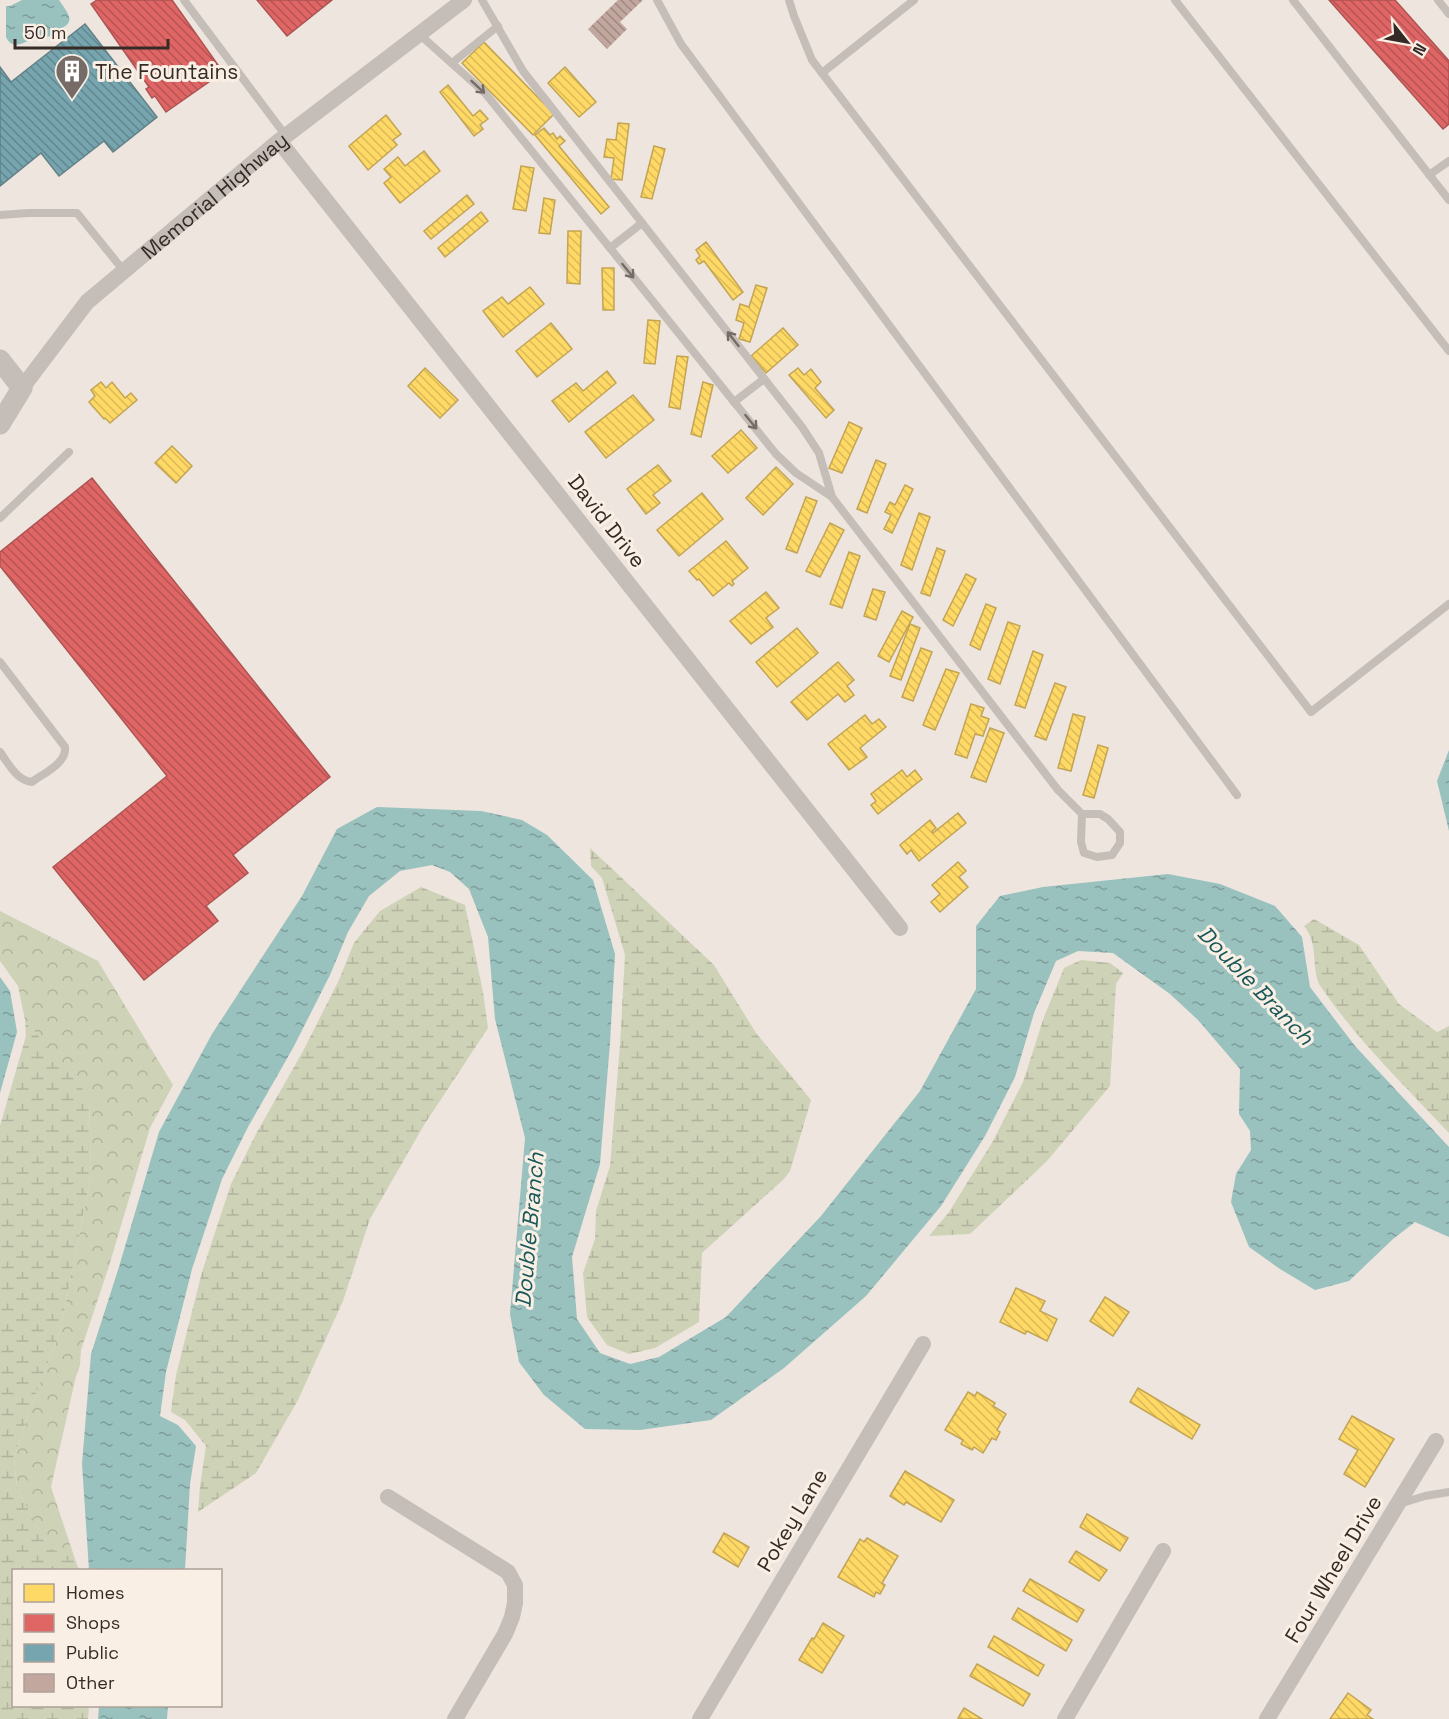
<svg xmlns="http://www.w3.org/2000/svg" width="1449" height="1719" font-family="'Space Grotesk',sans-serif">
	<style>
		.forest { fill: url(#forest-crowns) }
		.wetland { fill: url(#wetland-marsh) }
		.water { fill: url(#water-ripples) }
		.homes { fill: url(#homes-back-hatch); stroke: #c3a453; stroke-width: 1.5 }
		.shops { fill: url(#shops-back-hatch); stroke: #ad5453; stroke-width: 1.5 }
		.public { fill: url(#public-back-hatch); stroke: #638086; stroke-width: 1.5 }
		.building { fill: url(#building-back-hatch) }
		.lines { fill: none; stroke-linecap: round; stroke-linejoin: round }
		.service { stroke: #c5bdb7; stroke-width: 8 }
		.minor { stroke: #c5bdb7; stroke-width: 16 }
		.tertiary { stroke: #c5bdb7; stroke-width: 21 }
		.oneway { stroke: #766c67 }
		.labels { text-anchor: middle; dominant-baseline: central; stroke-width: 6; stroke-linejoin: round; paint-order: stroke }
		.poi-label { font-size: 21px; fill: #362a26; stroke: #faefe4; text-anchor: start }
		.street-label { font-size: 21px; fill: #362a26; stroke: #faefe4 }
		.water-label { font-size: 22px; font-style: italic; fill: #19585a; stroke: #faefe4 }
	</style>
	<defs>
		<pattern id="forest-crowns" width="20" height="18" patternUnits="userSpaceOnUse" patternTransform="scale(1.5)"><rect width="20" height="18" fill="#ced2b7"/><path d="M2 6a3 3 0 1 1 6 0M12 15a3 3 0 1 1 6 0" fill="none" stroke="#b2b49d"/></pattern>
		<pattern id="wetland-marsh" width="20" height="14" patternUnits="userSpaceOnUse" patternTransform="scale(1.5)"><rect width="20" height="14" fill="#ced2b7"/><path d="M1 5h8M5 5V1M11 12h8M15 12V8" fill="none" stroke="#b2b49d"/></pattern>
		<pattern id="water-ripples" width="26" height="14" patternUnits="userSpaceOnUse" patternTransform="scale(1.5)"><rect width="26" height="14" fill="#99c1be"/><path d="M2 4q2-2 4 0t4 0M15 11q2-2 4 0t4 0" fill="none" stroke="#7e9d9a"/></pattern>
		<pattern id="homes-back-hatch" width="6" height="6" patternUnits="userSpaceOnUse" patternTransform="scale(1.5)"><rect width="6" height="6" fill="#ffd966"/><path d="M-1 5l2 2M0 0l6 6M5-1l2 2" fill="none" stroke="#dbba58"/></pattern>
		<pattern id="shops-back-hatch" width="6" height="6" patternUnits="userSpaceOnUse" patternTransform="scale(1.5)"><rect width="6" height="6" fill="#e06666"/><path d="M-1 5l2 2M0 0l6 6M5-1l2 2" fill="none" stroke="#b65454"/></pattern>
		<pattern id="public-back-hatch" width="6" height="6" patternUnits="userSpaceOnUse" patternTransform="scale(1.5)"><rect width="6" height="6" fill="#76a5af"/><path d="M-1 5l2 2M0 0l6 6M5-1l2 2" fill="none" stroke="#62878e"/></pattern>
		<pattern id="building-back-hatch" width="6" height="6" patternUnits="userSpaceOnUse" patternTransform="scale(1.5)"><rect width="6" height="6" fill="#c2a79e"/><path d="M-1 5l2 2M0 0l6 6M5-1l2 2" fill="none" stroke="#9e8881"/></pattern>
	</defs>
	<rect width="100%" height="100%" fill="#ede5de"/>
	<polygon class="forest" points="0,911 98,961 173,1085 150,1128 109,1266 81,1350 80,1365 76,1376 51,1487 75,1559 49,1549 17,1488 14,1458 31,1406 60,1332 91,1175 89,1098 25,1020 18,986 0,961"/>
	<g class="wetland">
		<polygon points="590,848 714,965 756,1033 811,1100 790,1171 784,1179 702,1253 699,1322 655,1348 629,1354 607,1345 587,1317 583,1273 595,1239 596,1211 610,1166 620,1045 625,955 602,878 591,866"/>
		<polygon points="421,887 465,905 483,992 488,1028 424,1125 370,1219 343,1301 298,1400 256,1473 198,1512 200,1486 206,1446 185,1420 171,1412 176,1375 202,1272 231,1184 257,1132 302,1053 339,980 354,943 380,911"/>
		<path d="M 1314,919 L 1359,945 L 1399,1004 L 1437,1032 L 1449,1026 L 1449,1133 C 1405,1086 1358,1041 1321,987 C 1310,971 1320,945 1304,926 Z"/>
		<polygon points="1081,960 1110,963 1123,973 1116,984 1110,1086 1047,1161 970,1234 929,1236 949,1212 993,1141 1023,1082 1044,1017 1064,968"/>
		<polygon points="25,1020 89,1097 91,1175 60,1332 31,1406 14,1458 17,1488 49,1548 75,1559 79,1570 14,1570 14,1706 89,1706 88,1719 0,1719 0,1126 26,1036"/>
	</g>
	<g class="water">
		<path d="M 22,0 L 59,0 C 69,15 78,23 55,31 L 55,37 C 48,36 42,37 36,38 C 25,41 13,52 6,37 L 6,6 L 10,6 Z"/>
		<polygon points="1449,750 1449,831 1437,781"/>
		<polygon points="377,807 481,811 522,820 547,835 593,880 615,954 610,1043 600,1164 572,1257 577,1319 600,1353 630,1364 659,1357 726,1317 821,1216 920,1091 976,989 976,926 1000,896 1043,887 1168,874 1220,884 1275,906 1302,937 1310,987 1355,1046 1449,1147 1449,1237 1415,1222 1393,1239 1349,1281 1315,1290 1280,1269 1249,1247 1231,1202 1236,1174 1251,1150 1250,1131 1239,1114 1240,1069 1198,1020 1170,994 1113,953 1078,951 1056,961 1034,1013 1015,1077 985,1136 941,1206 866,1296 784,1368 711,1420 640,1430 585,1429 544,1395 519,1362 510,1314 525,1138 495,1019 488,937 469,889 450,872 432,865 400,871 369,896 348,932 330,975 293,1048 248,1127 222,1179 192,1269 166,1372 160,1416 178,1425 196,1446 190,1484 185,1570 89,1570 82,1464 91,1354 118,1270 159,1132 212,1034 302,896 337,829"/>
		<polygon points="0,977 10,991 17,1032 0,1093"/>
		<polygon points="99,1706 168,1706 167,1719 98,1719"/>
	</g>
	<g class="homes">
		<polygon points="484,42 554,114 533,135 462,63"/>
		<polygon points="565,67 596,102 579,117 548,83"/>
		<polygon points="448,85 473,116 480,110 488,119 480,125 483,129 474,136 440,92"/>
		<polygon points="386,115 401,134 393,140 397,145 368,170 349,146"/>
		<polygon points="618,123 629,124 622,180 611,179 614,158 604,157 607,139 616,140"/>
		<polygon points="544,128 550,135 553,133 557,139 560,136 565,141 559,146 609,207 601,214 535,135"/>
		<polygon points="654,146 665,149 652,199 641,197"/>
		<polygon points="424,151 440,171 400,203 384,183 391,177 384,169 398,157 405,166"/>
		<polygon points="521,166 534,168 526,211 513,209"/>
		<polygon points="467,195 474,204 431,239 424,231"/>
		<polygon points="544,198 555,200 550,234 539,233"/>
		<polygon points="481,212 488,221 445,257 438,248"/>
		<polygon points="568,231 581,231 580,284 567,283"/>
		<polygon points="706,242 743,292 733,300 704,261 699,264 696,260 700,256 696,250"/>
		<polygon points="602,268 614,268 614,310 603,310"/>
		<polygon points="756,285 767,288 750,342 739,339 744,323 736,320 740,304 749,307"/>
		<polygon points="530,287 544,304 503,337 483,311 502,297 508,304"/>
		<polygon points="648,320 660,321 655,364 644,363"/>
		<polygon points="551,323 572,349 537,377 516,351"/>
		<polygon points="783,328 798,345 766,373 751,356"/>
		<polygon points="677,356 688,357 680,409 669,407"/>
		<polygon points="425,368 458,400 440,418 408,386"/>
		<polygon points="798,368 804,375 811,369 821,382 815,388 834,410 826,418 789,375"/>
		<polygon points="607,371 616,383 569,422 552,401 576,383 583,391"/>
		<polygon points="101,382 106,388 112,382 125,398 131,393 137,400 110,423 105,418 104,419 89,402 95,396 91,390"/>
		<polygon points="703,382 713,385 701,437 691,434"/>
		<polygon points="633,395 654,420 606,458 585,432"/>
		<polygon points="849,422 862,428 842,473 829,468"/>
		<polygon points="741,430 757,448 728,473 712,456"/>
		<polygon points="172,446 192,466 176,483 155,463"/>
		<polygon points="876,460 886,464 867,513 857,509"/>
		<polygon points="658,465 671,481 653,495 660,503 646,514 627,489"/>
		<polygon points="776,467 793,484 763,515 746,498"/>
		<polygon points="905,485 913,489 892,533 884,529 891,515 885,512 890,502 895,505"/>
		<polygon points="702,493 723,519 679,556 657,530"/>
		<polygon points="806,497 817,501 797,553 786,549"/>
		<polygon points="919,513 930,517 912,570 901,565"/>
		<polygon points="830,523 844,530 820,577 806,571"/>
		<polygon points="726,541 748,568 732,581 734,584 732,586 729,583 713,596 699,579 697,580 689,571"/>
		<polygon points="937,548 945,551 930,596 921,593"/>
		<polygon points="849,552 860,556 842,608 830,604"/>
		<polygon points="966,574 976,579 953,626 943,620"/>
		<polygon points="873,589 885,592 876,620 864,616"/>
		<polygon points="766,592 779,608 766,618 773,627 751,644 730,621"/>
		<polygon points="986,604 996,608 980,650 970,645"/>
		<polygon points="902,611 913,617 889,662 878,656"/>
		<polygon points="1008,622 1020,626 1000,684 988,679"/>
		<polygon points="910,624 920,628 901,680 890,676"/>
		<polygon points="797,628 818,653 777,687 756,662"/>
		<polygon points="921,648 932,652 913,701 902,697"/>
		<polygon points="1033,651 1043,655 1025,708 1015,705"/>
		<polygon points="838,662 854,680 847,686 854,695 845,702 838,694 807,720 791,702"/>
		<polygon points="946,669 959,673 935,730 923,725"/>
		<polygon points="1055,683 1066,687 1046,740 1035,736"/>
		<polygon points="971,704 984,708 981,716 989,719 983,736 975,734 967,758 955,754"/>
		<polygon points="1073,714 1085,717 1071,771 1058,768"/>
		<polygon points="865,715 872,724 879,719 886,727 860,748 867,757 849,770 828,744"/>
		<polygon points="990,728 1004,733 986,782 971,777"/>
		<polygon points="1098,745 1108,748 1094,798 1083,795"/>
		<polygon points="902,770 907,777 915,770 922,779 878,814 871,805 876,801 871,794"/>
		<polygon points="958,813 966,823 919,861 911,850 907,854 900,845 930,820 936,828 932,831 933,833"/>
		<polygon points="958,862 966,871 959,877 968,887 940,912 931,902 940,894 932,885"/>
		<polygon points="1016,1288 1045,1301 1040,1311 1057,1319 1047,1341 1027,1331 1025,1334 1000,1322"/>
		<polygon points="1105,1297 1129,1312 1113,1336 1090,1321"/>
		<polygon points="1138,1388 1200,1425 1192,1439 1130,1402"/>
		<polygon points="968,1392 975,1396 977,1392 995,1403 993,1406 1006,1414 997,1430 1000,1432 996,1440 992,1438 983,1453 974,1447 972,1450 961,1444 963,1440 945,1430"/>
		<polygon points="1352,1416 1394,1439 1365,1487 1344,1474 1358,1450 1339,1439"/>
		<polygon points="905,1471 954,1500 941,1522 906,1502 904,1505 890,1496"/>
		<polygon points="1087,1514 1128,1538 1120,1551 1080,1527"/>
		<polygon points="724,1533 749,1547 738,1567 713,1552"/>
		<polygon points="867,1538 898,1556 882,1583 885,1585 880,1594 876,1592 874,1597 838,1577 860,1539 864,1542"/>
		<polygon points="1076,1551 1107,1570 1099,1581 1069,1562"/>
		<polygon points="1030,1579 1084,1610 1077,1622 1023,1591"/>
		<polygon points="1018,1608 1072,1640 1066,1651 1012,1619"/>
		<polygon points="823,1623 844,1636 822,1673 799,1660 812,1638 814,1639"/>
		<polygon points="994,1636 1044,1665 1038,1676 988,1647"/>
		<polygon points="977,1664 1030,1694 1023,1706 970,1676"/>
		<polygon points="1348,1693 1371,1710 1367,1715 1373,1719 1330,1719"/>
		<polygon points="964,1708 982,1719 961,1719 958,1718"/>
	</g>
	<g class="shops">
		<polygon points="97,0 172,0 223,72 166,112 155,96 152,98 146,89 149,87 91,4"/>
		<polygon points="257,0 332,0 287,36"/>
		<polygon points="1329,0 1395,0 1449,61 1449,124 1443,129"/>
		<polygon points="92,478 330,777 233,855 248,873 206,906 218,921 144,980 53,867 167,776 0,566 0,552"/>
	</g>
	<polygon class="public" points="85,24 157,117 113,152 104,141 59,176 41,153 0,186 0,67 11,82"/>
	<polygon class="building" points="618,0 643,0 620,22 627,29 607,49 588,29"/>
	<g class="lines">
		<g class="service">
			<polyline points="184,0 286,136"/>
			<polyline points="657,0 681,44 1237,795"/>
			<polyline points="789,0 794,16 812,60 1311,712 1449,604"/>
			<polyline points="1175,0 1449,351"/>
			<polyline points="1293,0 1449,200"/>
			<polyline points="1438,0 1449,14"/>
			<polyline points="419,34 485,93 776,454 796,473 832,497 819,453 802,427 523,71 482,0"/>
			<polyline points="452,63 498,26"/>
			<polyline points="822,73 914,0"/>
			<polyline points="1429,175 1449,161"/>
			<polyline points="0,215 28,213 77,213 124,271"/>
			<polyline points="610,248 642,223"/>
			<polyline points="734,402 764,379"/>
			<polyline points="832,497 1058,790 1082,814 1100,814 1108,819 1120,832 1120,843 1112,855 1097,857 1084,853 1081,842 1082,814"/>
			<polyline points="0,518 69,452"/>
			<path d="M 0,662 L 65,747 C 67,763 44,773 32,782 C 16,780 9,764 0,752"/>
			<polyline points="1399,1504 1425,1496 1449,1492"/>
		</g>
		<g class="minor">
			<polyline points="279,141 900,928"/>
			<path id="s1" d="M 22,388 L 87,302 L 279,141 L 464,0"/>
			<polyline points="388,1497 508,1572 515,1585 515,1603 512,1617 505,1634 455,1719"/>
			<polyline points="700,1719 923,1344"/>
			<polyline points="1065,1719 1163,1551"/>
			<polyline points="1267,1719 1436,1441"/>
		</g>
		<polyline class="tertiary" points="0,360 22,388 0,424"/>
	</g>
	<defs><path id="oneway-shaft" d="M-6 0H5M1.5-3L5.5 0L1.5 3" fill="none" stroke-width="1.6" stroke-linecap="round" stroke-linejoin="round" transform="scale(1.5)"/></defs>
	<g class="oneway">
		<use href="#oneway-shaft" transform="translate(478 87) rotate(43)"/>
		<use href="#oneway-shaft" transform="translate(628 271) rotate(51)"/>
		<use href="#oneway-shaft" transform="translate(733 339) rotate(-128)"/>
		<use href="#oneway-shaft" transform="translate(751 422) rotate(51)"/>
	</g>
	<defs>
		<symbol id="building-pin" viewBox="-11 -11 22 30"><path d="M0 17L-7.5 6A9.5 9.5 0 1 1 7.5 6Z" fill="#766b66" stroke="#faefe4"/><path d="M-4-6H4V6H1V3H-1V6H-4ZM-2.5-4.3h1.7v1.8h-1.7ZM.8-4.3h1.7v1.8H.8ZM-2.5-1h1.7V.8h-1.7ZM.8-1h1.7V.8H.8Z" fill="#fff"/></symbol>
	</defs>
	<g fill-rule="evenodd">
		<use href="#building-pin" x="53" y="52" width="38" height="52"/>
	</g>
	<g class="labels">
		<g class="poi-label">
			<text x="95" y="71">The Fountains</text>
		</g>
		<g class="street-label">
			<text stroke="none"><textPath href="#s1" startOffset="274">Memorial Highway</textPath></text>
			<text transform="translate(607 521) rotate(52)">David Drive</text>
			<text transform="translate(792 1520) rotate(-59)">Pokey Lane</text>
			<text transform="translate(1333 1569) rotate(-59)">Four Wheel Drive</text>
		</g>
		<g class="water-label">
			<text transform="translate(1256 985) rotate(46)">Double Branch</text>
			<text transform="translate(529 1230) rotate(-85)">Double Branch</text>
		</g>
	</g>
	<rect x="12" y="1569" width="210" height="138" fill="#faefe4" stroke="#aca098" stroke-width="1.5"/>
	<rect x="24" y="1584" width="30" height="18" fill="#ffd966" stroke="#aca098" stroke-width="1.5"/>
	<text x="66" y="1599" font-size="18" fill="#362a26">Homes</text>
	<rect x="24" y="1614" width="30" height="18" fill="#e06666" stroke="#aca098" stroke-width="1.5"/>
	<text x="66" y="1629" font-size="18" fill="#362a26">Shops</text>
	<rect x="24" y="1644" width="30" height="18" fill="#76a5af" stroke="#aca098" stroke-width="1.5"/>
	<text x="66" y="1659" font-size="18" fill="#362a26">Public</text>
	<rect x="24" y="1674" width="30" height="18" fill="#c2a79e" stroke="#aca098" stroke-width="1.5"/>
	<text x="66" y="1689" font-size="18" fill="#362a26">Other</text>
	<g transform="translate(1407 42) rotate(121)" stroke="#faefe4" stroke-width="4.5" paint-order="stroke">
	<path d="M0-4.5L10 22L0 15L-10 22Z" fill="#362a26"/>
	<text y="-9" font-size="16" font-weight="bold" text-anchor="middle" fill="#362a26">N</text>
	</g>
	<path d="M15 39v9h153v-9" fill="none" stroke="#362a26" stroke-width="3"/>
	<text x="24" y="39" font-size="18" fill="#362a26" stroke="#faefe4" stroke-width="4.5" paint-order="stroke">50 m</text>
</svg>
